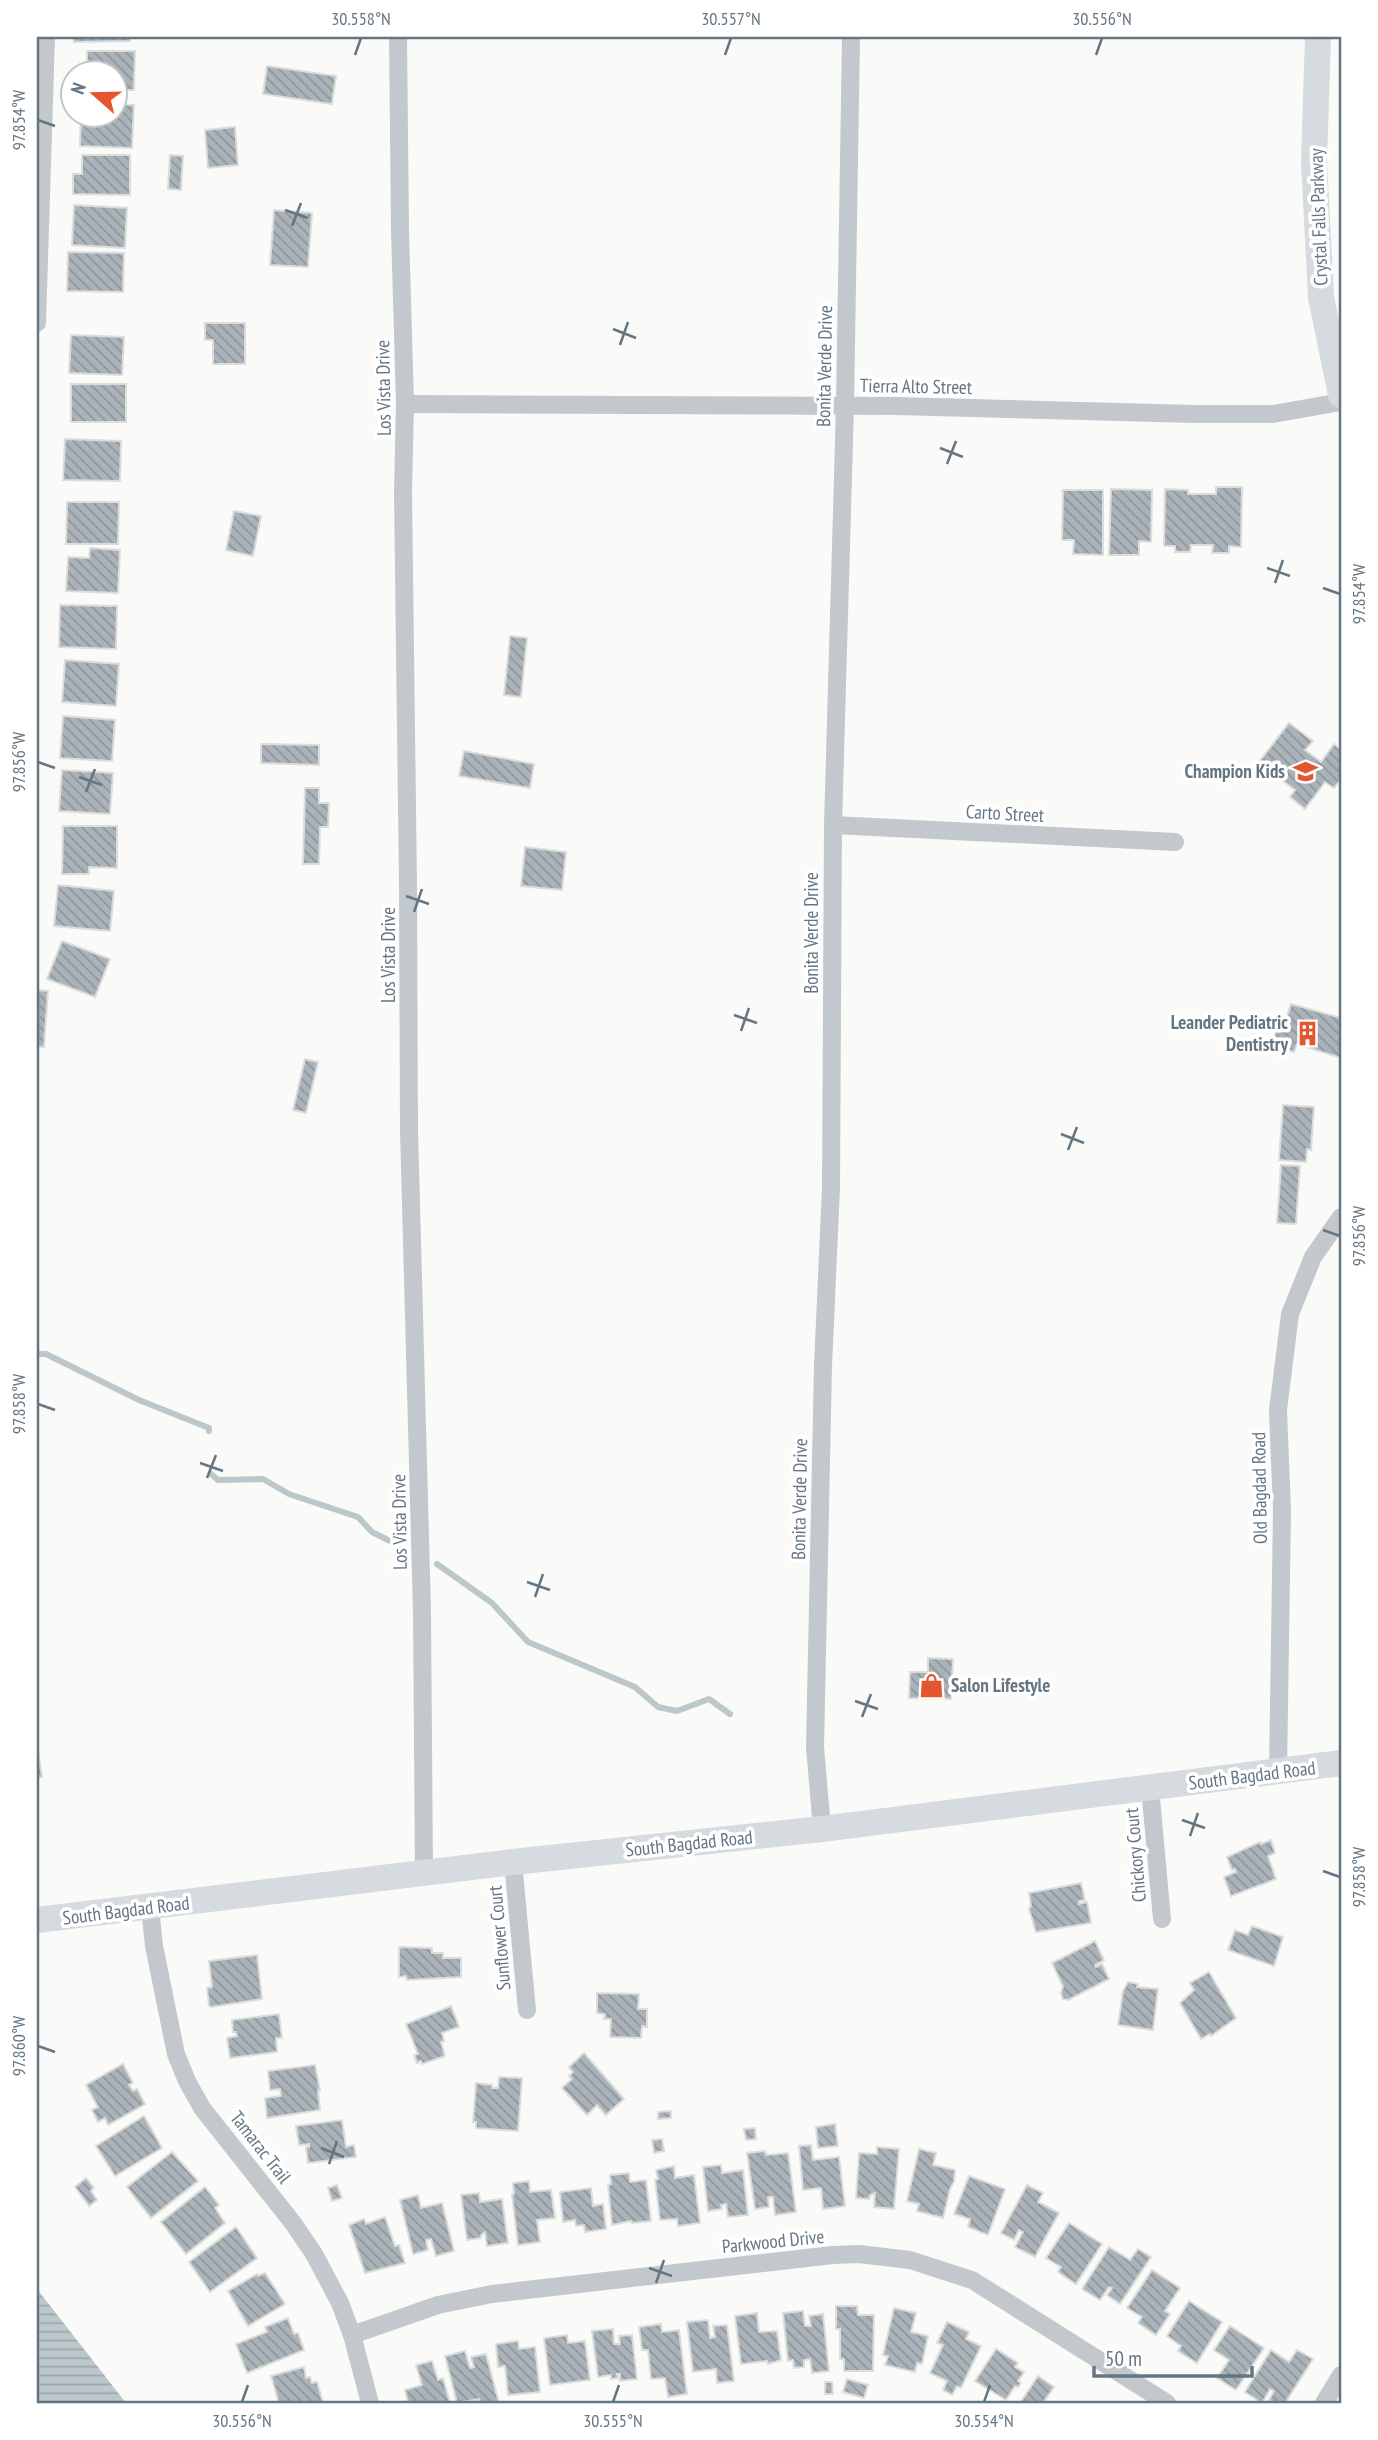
<svg xmlns="http://www.w3.org/2000/svg" width="1378" height="2440" font-family="'PT Sans Narrow',sans-serif">
	<style>
		.water { fill: url(#water-rules) }
		.lines { fill: none; stroke-linecap: round; stroke-linejoin: round }
		.stream { stroke: #bbc7cb; stroke-width: 6 }
		.building { fill: url(#building-back-hatch); stroke: #dcdcda; stroke-width: 2 }
		.minor { stroke: #c3c8cc; stroke-width: 18 }
		.secondary { stroke: #d6dbdf; stroke-width: 26 }
		.ticks { fill: none; stroke: #657683; stroke-width: 2.5 }
		.labels { text-anchor: middle; dominant-baseline: central; stroke-width: 7; stroke-linejoin: round; paint-order: stroke }
		.street-label { font-size: 19px; fill: #657683; stroke: #fff }
		.poi-label { font-size: 19px; font-weight: bold; fill: #657683; stroke: #fff; text-anchor: end }
		.neatline { fill: none; stroke: #657683; stroke-width: 2.5 }
		.ticks-label { font-size: 18px; text-anchor: middle; fill: #657683 }
	</style>
	<defs>
		<pattern id="water-rules" width="6" height="5" patternUnits="userSpaceOnUse" patternTransform="scale(1.75)"><rect width="6" height="5" fill="#bbc7cb"/><path d="M0 2.5h6" fill="none" stroke="#9ca6aa"/></pattern>
		<pattern id="building-back-hatch" width="6" height="6" patternUnits="userSpaceOnUse" patternTransform="scale(1.75)"><rect width="6" height="6" fill="#aab3b9"/><path d="M-1 5l2 2M0 0l6 6M5-1l2 2" fill="none" stroke="#8e969c"/></pattern>
	</defs>
	<rect width="100%" height="100%" fill="#fafaf8"/>
	<polygon class="water" points="37,2289 126,2403 37,2403"/>
	<g class="lines">
		<g class="stream">
			<polyline points="37,1354 46,1354 139,1400 209,1428 209,1431"/>
			<polyline points="211,1474 218,1480 263,1479 289,1494 358,1517 372,1532 400,1546"/>
			<polyline points="437,1564 492,1603 528,1642 635,1687 658,1707 677,1711 709,1699 730,1714"/>
		</g>
	</g>
	<g class="building">
		<polygon points="73,37 130,37 130,41 74,42"/>
		<polygon points="87,51 135,51 134,90 116,90 116,74 81,74 87,73"/>
		<polygon points="267,66 336,76 332,104 263,94"/>
		<polygon points="116,104 134,105 132,148 80,146 81,116 116,116"/>
		<polygon points="235,127 238,165 208,168 205,130"/>
		<polygon points="82,155 130,155 130,195 73,194 73,174 82,174"/>
		<polygon points="170,155 183,156 181,190 168,189"/>
		<polygon points="74,205 127,208 125,248 72,245"/>
		<polygon points="274,210 312,213 308,267 270,265"/>
		<polygon points="68,252 124,253 123,292 67,291"/>
		<polygon points="205,323 245,323 245,364 213,364 213,340 205,340"/>
		<polygon points="71,335 124,337 122,375 69,373"/>
		<rect x="71" y="384" width="55" height="38"/>
		<polygon points="65,439 121,441 120,481 63,480"/>
		<polygon points="1216,487 1242,487 1241,547 1229,546 1229,553 1212,553 1213,545 1191,545 1190,552 1175,552 1175,546 1164,546 1165,489 1188,490 1188,494 1216,494"/>
		<polygon points="1111,489 1152,490 1151,542 1139,541 1139,555 1109,555"/>
		<polygon points="1063,490 1103,490 1103,555 1073,554 1074,540 1062,540"/>
		<polygon points="67,502 119,502 118,544 66,544"/>
		<polygon points="234,511 261,516 253,556 226,550"/>
		<polygon points="90,548 120,550 118,593 66,591 68,557 89,558"/>
		<polygon points="60,605 117,606 116,649 59,647"/>
		<polygon points="510,636 527,638 521,697 504,695"/>
		<polygon points="65,660 119,664 116,706 62,702"/>
		<polygon points="63,716 115,720 112,761 60,758"/>
		<polygon points="1289,723 1313,741 1305,750 1321,762 1334,744 1341,750 1341,779 1334,788 1325,782 1305,809 1290,797 1295,790 1259,762"/>
		<polygon points="261,744 319,745 319,765 261,763"/>
		<polygon points="464,751 534,764 530,788 459,776"/>
		<polygon points="62,770 113,773 110,814 59,811"/>
		<polygon points="305,788 319,788 319,803 329,803 328,827 320,827 319,864 303,864"/>
		<polygon points="63,826 117,826 117,868 89,867 89,874 62,874"/>
		<polygon points="525,847 566,852 562,890 521,886"/>
		<polygon points="58,885 114,891 110,931 54,926"/>
		<polygon points="62,941 110,959 95,997 47,979"/>
		<polygon points="37,990 48,991 44,1047 37,1047"/>
		<polygon points="1291,1004 1341,1018 1341,1058 1297,1044 1294,1052 1278,1047 1280,1039 1274,1037 1277,1028 1283,1029"/>
		<polygon points="305,1059 318,1062 306,1113 293,1110"/>
		<polygon points="1283,1105 1314,1107 1311,1150 1307,1149 1306,1162 1279,1160"/>
		<polygon points="1281,1165 1300,1166 1296,1224 1277,1223"/>
		<polygon points="928,1658 953,1659 951,1699 909,1698 910,1672 928,1672"/>
		<polygon points="37,1744 42,1777 37,1778"/>
		<polygon points="1271,1840 1275,1853 1268,1856 1276,1879 1231,1896 1224,1877 1236,1872 1235,1869 1232,1870 1227,1857 1260,1842 1261,1844"/>
		<polygon points="1081,1883 1085,1900 1079,1901 1079,1904 1087,1902 1091,1923 1036,1932 1029,1909 1031,1906 1029,1893"/>
		<polygon points="1252,1926 1283,1937 1274,1966 1228,1950 1235,1930 1248,1935"/>
		<polygon points="1095,1941 1104,1960 1095,1965 1096,1967 1102,1964 1109,1979 1068,2000 1063,1999 1061,1993 1063,1986 1052,1963"/>
		<polygon points="399,1947 432,1948 432,1953 443,1953 443,1958 461,1958 461,1977 407,1980 406,1976 399,1977"/>
		<polygon points="257,1955 262,1999 211,2007 209,2005 207,1988 212,1987 209,1961"/>
		<polygon points="1209,1972 1236,2018 1211,2036 1210,2034 1201,2039 1180,2003 1194,1990 1190,1983"/>
		<polygon points="1128,1982 1138,1984 1137,1987 1158,1989 1153,2030 1118,2025 1123,1991"/>
		<polygon points="597,1993 639,1994 638,2009 647,2009 647,2027 642,2026 641,2038 610,2037 611,2019 604,2019 605,2014 597,2013"/>
		<polygon points="451,2006 459,2027 442,2033 444,2041 441,2042 445,2056 422,2064 421,2061 417,2063 414,2055 418,2054 406,2024"/>
		<polygon points="279,2014 282,2038 276,2038 277,2052 230,2058 227,2038 237,2036 236,2032 233,2032 232,2020"/>
		<polygon points="584,2053 624,2099 606,2115 597,2105 587,2115 562,2088 572,2079 569,2076 573,2072 569,2067"/>
		<polygon points="123,2064 133,2083 129,2085 133,2091 137,2089 145,2104 108,2125 105,2118 98,2122 92,2110 98,2107 86,2085"/>
		<polygon points="315,2065 320,2090 318,2090 320,2110 267,2118 265,2098 281,2096 280,2089 270,2090 268,2071"/>
		<polygon points="499,2077 522,2078 518,2131 476,2128 476,2122 473,2122 476,2083 492,2085 492,2088 498,2088"/>
		<polygon points="671,2111 671,2118 658,2119 658,2112"/>
		<polygon points="144,2116 162,2148 115,2176 96,2146"/>
		<polygon points="342,2120 346,2147 354,2145 356,2157 308,2163 306,2147 309,2147 309,2144 299,2145 296,2126"/>
		<polygon points="835,2124 838,2146 818,2148 816,2127"/>
		<polygon points="755,2128 756,2139 746,2140 744,2129"/>
		<polygon points="662,2139 664,2151 654,2153 652,2140"/>
		<polygon points="811,2145 813,2160 839,2157 845,2206 823,2209 821,2188 803,2190 799,2146"/>
		<polygon points="877,2147 899,2149 894,2209 874,2207 875,2193 870,2195 869,2199 856,2198 859,2153 877,2154"/>
		<polygon points="919,2149 936,2153 933,2165 955,2170 954,2182 950,2189 943,2218 917,2211 919,2204 907,2201"/>
		<polygon points="765,2151 766,2155 788,2153 796,2212 775,2215 773,2197 768,2197 769,2207 755,2209 747,2153"/>
		<polygon points="172,2152 198,2181 151,2218 127,2187"/>
		<polygon points="721,2165 722,2173 743,2170 748,2215 728,2217 726,2204 721,2205 722,2209 708,2211 703,2167"/>
		<polygon points="674,2166 675,2178 694,2175 700,2223 678,2226 677,2219 660,2220 655,2180 658,2179 656,2170"/>
		<polygon points="629,2173 630,2182 646,2180 651,2221 632,2223 631,2221 612,2225 608,2185 611,2184 610,2175"/>
		<polygon points="969,2176 1005,2189 988,2235 968,2227 970,2219 954,2214"/>
		<polygon points="86,2178 94,2188 91,2191 97,2200 89,2206 75,2187"/>
		<polygon points="529,2181 530,2192 551,2190 555,2218 537,2220 540,2242 518,2245 512,2195 514,2194 513,2183"/>
		<polygon points="337,2185 342,2198 332,2201 328,2188"/>
		<polygon points="1027,2185 1043,2193 1038,2202 1059,2213 1035,2257 1015,2247 1023,2232 1019,2230 1014,2240 1001,2233"/>
		<polygon points="205,2187 219,2205 215,2208 225,2223 186,2254 161,2222"/>
		<polygon points="591,2188 593,2206 603,2204 606,2229 585,2232 584,2225 576,2226 575,2220 563,2222 560,2192"/>
		<polygon points="479,2193 480,2202 502,2199 508,2243 487,2246 485,2232 481,2235 481,2238 467,2240 461,2195"/>
		<polygon points="418,2195 421,2208 442,2203 454,2251 436,2256 431,2239 426,2240 428,2250 413,2254 400,2200"/>
		<polygon points="385,2217 395,2246 399,2245 405,2263 365,2273 349,2225 364,2219 366,2224"/>
		<polygon points="1069,2223 1102,2244 1076,2284 1058,2272 1061,2267 1046,2258"/>
		<polygon points="236,2227 257,2258 210,2292 189,2262"/>
		<polygon points="1109,2247 1130,2260 1138,2249 1151,2257 1120,2304 1107,2295 1112,2288 1109,2287 1100,2300 1082,2289"/>
		<polygon points="1152,2270 1180,2288 1165,2311 1170,2314 1156,2335 1138,2323 1142,2317 1127,2308"/>
		<polygon points="265,2273 285,2304 248,2326 228,2291 257,2274 258,2276"/>
		<polygon points="1189,2301 1222,2322 1197,2363 1178,2351 1181,2346 1167,2336"/>
		<polygon points="836,2306 857,2306 858,2315 874,2315 873,2371 844,2371 844,2359 840,2359 840,2329 836,2329"/>
		<polygon points="894,2308 916,2313 911,2332 928,2336 922,2364 917,2363 915,2372 885,2365 888,2356 883,2355"/>
		<polygon points="803,2311 805,2326 811,2326 809,2316 823,2314 829,2371 812,2373 810,2359 804,2360 804,2367 794,2368 793,2360 788,2361 783,2313"/>
		<polygon points="757,2313 759,2332 777,2331 781,2360 768,2364 767,2361 741,2364 735,2316"/>
		<polygon points="288,2318 294,2334 298,2333 304,2350 247,2373 236,2344 267,2332 265,2327"/>
		<polygon points="708,2320 710,2338 715,2337 713,2326 727,2325 734,2381 717,2383 716,2369 693,2372 687,2322"/>
		<polygon points="947,2322 969,2332 966,2339 981,2346 961,2388 957,2386 952,2395 943,2390 947,2381 930,2373 943,2345 937,2343"/>
		<polygon points="661,2324 662,2332 679,2330 687,2394 668,2397 665,2378 651,2379 648,2350 642,2350 639,2327"/>
		<polygon points="1230,2326 1264,2348 1236,2390 1217,2378 1229,2360 1214,2350"/>
		<polygon points="613,2329 614,2344 620,2344 619,2336 632,2335 637,2379 620,2381 620,2374 617,2374 618,2378 611,2379 611,2375 598,2377 592,2331"/>
		<polygon points="567,2335 568,2343 585,2341 590,2380 550,2385 544,2338"/>
		<polygon points="518,2341 519,2349 535,2347 540,2392 508,2395 505,2366 498,2367 496,2344"/>
		<polygon points="996,2349 1018,2363 1015,2367 1024,2372 1018,2381 1021,2383 1018,2387 1015,2386 1006,2400 975,2381"/>
		<polygon points="1271,2350 1289,2362 1297,2350 1313,2359 1285,2403 1275,2403 1269,2400 1274,2391 1270,2389 1262,2403 1245,2392"/>
		<polygon points="465,2351 470,2368 474,2367 471,2357 486,2354 499,2403 480,2403 479,2399 457,2403 445,2356"/>
		<polygon points="432,2361 438,2380 443,2378 450,2403 408,2403 405,2390 422,2385 416,2365"/>
		<polygon points="304,2367 306,2378 310,2377 312,2383 317,2382 323,2403 279,2403 271,2376"/>
		<polygon points="1038,2376 1054,2387 1043,2403 1020,2403"/>
		<polygon points="847,2379 868,2385 864,2398 843,2392"/>
		<polygon points="825,2382 832,2382 833,2394 825,2394"/>
	</g>
	<g class="lines">
		<g class="minor">
			<polyline points="398,37 400,230 405,404 403,492 408,886 409,1130 422,1612 424,1873"/>
			<polyline points="37,323 46,37"/>
			<polyline points="405,404 896,406 1194,414 1273,414 1341,402"/>
			<polyline points="833,825 1175,842"/>
			<polyline points="1278,1771 1282,1511 1278,1410 1290,1314 1313,1257 1341,1217"/>
			<polyline points="1150,1787 1162,1919"/>
			<polyline points="822,1829 815,1747 823,1366 831,1188 833,825 845,406 851,37"/>
			<polyline points="513,1862 527,2010"/>
			<polyline points="150,1907 154,1946 176,2054 187,2081 202,2108 293,2223 314,2254 340,2303 352,2335 370,2403"/>
			<polyline points="352,2335 438,2305 492,2294 833,2255 859,2254 910,2260 972,2280 1167,2403"/>
			<polyline points="1324,2403 1341,2375"/>
		</g>
		<g class="secondary">
			<polyline points="1318,37 1314,162 1321,297 1341,395"/>
			<polyline points="37,1920 513,1862 822,1829 1341,1763"/>
		</g>
	</g>
	<path class="ticks" d="M 355,55 L 361,38M 725,55 L 731,38M 1096,55 L 1102,38M 38,120 L 55,126M 285,210 L 308,218M 292,226 L 301,203M 613,329 L 636,338M 620,345 L 628,322M 940,448 L 963,457M 947,464 L 956,441M 1267,568 L 1290,576M 1275,583 L 1283,560M 1323,588 L 1340,594M 38,762 L 55,768M 79,777 L 102,785M 86,792 L 95,769M 406,896 L 429,904M 414,912 L 422,889M 734,1015 L 757,1023M 741,1031 L 749,1008M 1061,1134 L 1084,1143M 1068,1150 L 1077,1127M 1323,1230 L 1340,1236M 38,1404 L 55,1410M 200,1463 L 223,1471M 207,1478 L 216,1455M 527,1582 L 550,1590M 535,1597 L 543,1574M 855,1701 L 878,1709M 862,1717 L 871,1694M 1182,1820 L 1205,1828M 1190,1836 L 1198,1813M 1323,1871 L 1340,1877M 38,2046 L 55,2052M 321,2148 L 344,2157M 329,2164 L 337,2141M 649,2268 L 672,2276M 656,2283 L 664,2260M 242,2402 L 248,2385M 613,2402 L 619,2385M 984,2402 L 990,2385"/>
	<defs>
		<symbol id="school-bare" viewBox="-9 -9 18 18"><path d="M0-5L7-2L0 1L-7-2ZM-4 1L0 2.5L4 1V4Q0 6-4 4Z" fill="#e4572e" stroke="#fff" stroke-width="2.5" paint-order="stroke"/></symbol>
		<symbol id="building-bare" viewBox="-9 -9 18 18"><path d="M-4-6H4V6H1V3H-1V6H-4ZM-2.5-4.3h1.7v1.8h-1.7ZM.8-4.3h1.7v1.8H.8ZM-2.5-1h1.7V.8h-1.7ZM.8-1h1.7V.8H.8Z" fill="#e4572e" stroke="#fff" stroke-width="2.5" paint-order="stroke"/></symbol>
		<symbol id="shop-bare" viewBox="-9 -9 18 18"><path d="M-5-2.5h2.3a2.7 3.5 0 0 1 5.4 0H5L5.5 6h-11ZM-1.5-2.5h3a1.5 2.3 0 0 0-3 0Z" fill="#e4572e" stroke="#fff" stroke-width="2.5" paint-order="stroke"/></symbol>
	</defs>
	<g fill-rule="evenodd">
		<use href="#school-bare" x="1288" y="754" width="35" height="35"/>
		<use href="#building-bare" x="1290" y="1016" width="35" height="35"/>
		<use href="#shop-bare" x="914" y="1668" width="35" height="35"/>
	</g>
	<g class="labels">
		<g class="street-label">
			<text transform="translate(1318 217) rotate(-92)">Crystal Falls Parkway</text>
			<text transform="translate(824 366) rotate(-89)">Bonita Verde Drive</text>
			<text transform="translate(916 386) rotate(1)">Tierra Alto Street</text>
			<text transform="translate(383 388) rotate(-91)">Los Vista Drive</text>
			<text transform="translate(1005 813) rotate(3)">Carto Street</text>
			<text transform="translate(811 933) rotate(-90)">Bonita Verde Drive</text>
			<text transform="translate(388 955) rotate(-90)">Los Vista Drive</text>
			<text transform="translate(1259 1488) rotate(-91)">Old Bagdad Road</text>
			<text transform="translate(799 1499) rotate(-89)">Bonita Verde Drive</text>
			<text transform="translate(399 1522) rotate(-91)">Los Vista Drive</text>
			<text transform="translate(1252 1775) rotate(-7)">South Bagdad Road</text>
			<text transform="translate(689 1843) rotate(-6)">South Bagdad Road</text>
			<text transform="translate(1135 1855) rotate(-95)">Chickory Court</text>
			<text transform="translate(126 1910) rotate(-7)">South Bagdad Road</text>
			<text transform="translate(499 1938) rotate(-95)">Sunflower Court</text>
			<text transform="translate(261 2147) rotate(52)">Tamarac Trail</text>
			<text transform="translate(773 2241) rotate(-6)">Parkwood Drive</text>
		</g>
		<g class="poi-label">
			<text x="1285" y="771">Champion Kids</text>
			<text x="1288" y="1022">Leander Pediatric<tspan x="1288" dy="22">Dentistry</tspan></text>
			<text x="951" y="1685" text-anchor="start">Salon Lifestyle</text>
		</g>
	</g>
	<rect width="1378" height="2440" fill="none" stroke="#ffffff" stroke-width="77"/>
	<g transform="translate(94 94) rotate(290)"><circle r="33" fill="#ffffff" stroke="#c1c8cd" stroke-width="2"/>
	<path d="M0-5L12 26L0 18L-12 26Z" fill="#e4572e"/>
	<text y="-10" font-size="19" font-weight="bold" text-anchor="middle" fill="#657683">N</text>
	</g>
	<path d="M1094 2366v10h158v-10" fill="none" stroke="#657683" stroke-width="3.5"/>
	<text x="1105" y="2366" font-size="21" fill="#657683" stroke="#ffffff" stroke-width="5" paint-order="stroke">50 m</text>
	<rect x="38" y="38" width="1302" height="2364" class="neatline"/>
	<g class="ticks-label">
		<text x="361" y="25">30.558°N</text>
		<text x="731" y="25">30.557°N</text>
		<text x="1102" y="25">30.556°N</text>
		<text transform="translate(19 120) rotate(-90)" y="6">97.854°W</text>
		<text transform="translate(1359 594) rotate(-90)" y="6">97.854°W</text>
		<text transform="translate(19 762) rotate(-90)" y="6">97.856°W</text>
		<text transform="translate(1359 1236) rotate(-90)" y="6">97.856°W</text>
		<text transform="translate(19 1404) rotate(-90)" y="6">97.858°W</text>
		<text transform="translate(1359 1877) rotate(-90)" y="6">97.858°W</text>
		<text transform="translate(19 2046) rotate(-90)" y="6">97.860°W</text>
		<text x="242" y="2427">30.556°N</text>
		<text x="613" y="2427">30.555°N</text>
		<text x="984" y="2427">30.554°N</text>
	</g>
</svg>
